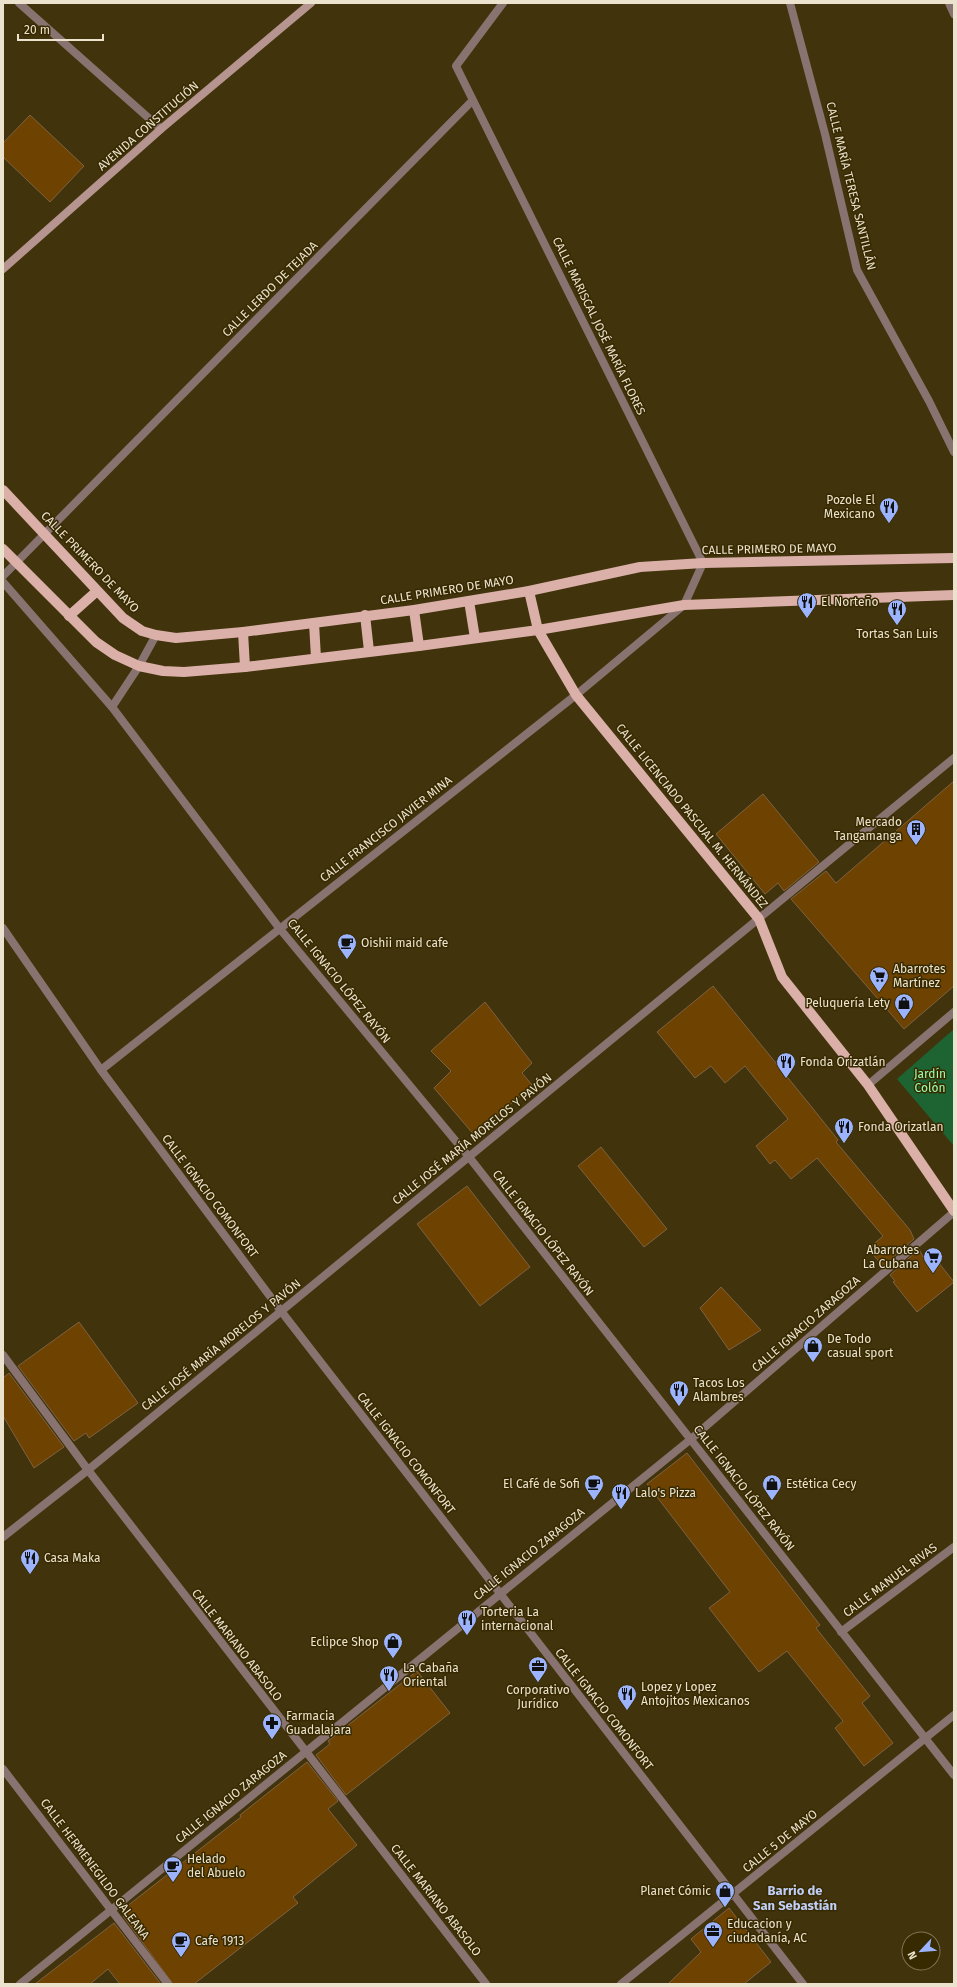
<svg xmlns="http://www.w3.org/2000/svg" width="957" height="1987" font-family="'Fira Sans',sans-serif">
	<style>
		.park { fill: #1e6432 }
		.building { fill: #6e4301; stroke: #7f6242 }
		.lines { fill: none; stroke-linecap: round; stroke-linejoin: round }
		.service { stroke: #887370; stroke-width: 8 }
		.pedestrian { stroke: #887370; stroke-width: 8 }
		.minor { stroke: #887370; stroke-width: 8 }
		.secondary { stroke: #b69590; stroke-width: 8 }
		.primary { stroke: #dab0a9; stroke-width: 10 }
		.labels { text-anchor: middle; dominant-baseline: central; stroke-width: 3; stroke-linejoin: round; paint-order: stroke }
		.street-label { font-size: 12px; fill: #ebe3ce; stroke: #372900 }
		.poi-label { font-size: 12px; fill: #ebe3ce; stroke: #372900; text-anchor: start }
		.park-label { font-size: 12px; fill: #99ffae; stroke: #372900 }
		.neighbourhood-label { font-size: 13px; font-weight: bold; fill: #c1d0f9; stroke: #372900 }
	</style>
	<rect width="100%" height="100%" fill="#41330b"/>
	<polygon class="park" points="954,1029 954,1146 897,1079"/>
	<g class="building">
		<polygon points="30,115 84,166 50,202 3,157 3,143"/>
		<polygon points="954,781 954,986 904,1029 791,899 826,871 836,883"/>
		<polygon points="763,794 819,862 784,891 778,883 765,894 716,834"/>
		<polygon points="713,986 806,1100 838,1140 836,1142 910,1230 914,1239 883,1266 868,1249 883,1236 817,1158 791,1179 775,1160 770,1164 756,1146 788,1119 745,1066 725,1083 711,1066 695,1078 657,1032"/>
		<polygon points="485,1002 532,1063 522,1073 532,1085 475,1136 434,1088 451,1071 431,1051"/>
		<polygon points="601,1147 667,1229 644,1247 578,1166"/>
		<polygon points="467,1186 530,1267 480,1306 417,1224"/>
		<polygon points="919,1249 923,1257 930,1252 954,1282 917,1312 893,1282 895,1281 890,1275"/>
		<polygon points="721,1287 761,1330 729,1350 700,1308"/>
		<polygon points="79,1322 138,1403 89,1438 86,1433 74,1441 18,1366"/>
		<polygon points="9,1373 64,1447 34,1468 3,1416 3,1378"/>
		<polygon points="687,1453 820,1625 816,1628 870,1696 862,1703 893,1743 864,1766 835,1728 843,1721 787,1651 759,1672 709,1608 730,1592 647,1484"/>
		<polygon points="417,1671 450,1713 346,1795 316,1755 330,1744 328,1741"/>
		<polygon points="307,1762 338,1801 328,1809 357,1845 293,1897 298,1903 194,1984 173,1984 123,1916 129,1911 126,1907 241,1817 240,1815"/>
		<polygon points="729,1908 771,1962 744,1984 668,1984 701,1952 691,1939"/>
		<polygon points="114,1923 161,1984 120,1984 108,1969 90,1984 35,1984"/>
	</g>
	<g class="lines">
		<polyline class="service" points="19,3 161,129"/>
		<polyline class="pedestrian" points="20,1984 691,1439 954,1212"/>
		<g class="minor">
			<polyline points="790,3 825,134 857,270 929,401 954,452"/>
			<polyline points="949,3 954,14"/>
			<polyline points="3,576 472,101"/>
			<polyline points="3,582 112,707 280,929 469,1157 954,1775"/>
			<polyline points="112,707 139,666 156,635"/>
			<polyline points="3,928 101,1070 281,1311 803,1984"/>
			<polyline points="101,1070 576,695 684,605 703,563 456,66 503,3"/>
			<polyline points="868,1085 954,1012"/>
			<polyline points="3,1355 88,1470 486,1984"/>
			<polyline points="3,1537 88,1470 954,758"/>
			<polyline points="841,1632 954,1547"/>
			<polyline points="3,1769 168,1984"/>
			<polyline points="621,1984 954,1715"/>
		</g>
		<polyline class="secondary" points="3,269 161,129 311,3"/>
		<g class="primary">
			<polyline points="3,490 123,618 142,631 156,635 176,638 243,632 414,610 529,591 640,567 703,563 954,558"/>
			<polyline points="3,549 96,642 115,655 139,666 163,671 184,672 245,667 419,646 538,630 684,605 954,595"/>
			<polyline points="529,591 538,630 576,695 759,919 782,977 868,1085 954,1211"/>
			<polyline points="469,601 475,638"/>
			<polyline points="414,610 419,646"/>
			<polyline points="365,615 369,651"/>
			<polyline points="69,616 97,591"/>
			<polyline points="314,623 316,658"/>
			<polyline points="243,632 245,667"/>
		</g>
	</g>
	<defs>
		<symbol id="restaurant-pin" viewBox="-11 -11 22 30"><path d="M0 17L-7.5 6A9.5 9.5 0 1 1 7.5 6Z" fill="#9bb4fd" stroke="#372900"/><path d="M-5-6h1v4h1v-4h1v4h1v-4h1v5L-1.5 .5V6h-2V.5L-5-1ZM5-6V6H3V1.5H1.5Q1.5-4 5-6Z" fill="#111"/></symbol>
		<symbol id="building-pin" viewBox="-11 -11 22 30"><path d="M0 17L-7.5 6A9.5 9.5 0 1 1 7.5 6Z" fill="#9bb4fd" stroke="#372900"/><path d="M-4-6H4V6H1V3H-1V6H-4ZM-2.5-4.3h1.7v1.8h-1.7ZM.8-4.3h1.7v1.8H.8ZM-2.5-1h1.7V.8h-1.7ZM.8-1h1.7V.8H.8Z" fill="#111"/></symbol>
		<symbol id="cafe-pin" viewBox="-11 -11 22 30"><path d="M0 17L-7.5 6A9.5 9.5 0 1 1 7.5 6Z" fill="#9bb4fd" stroke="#372900"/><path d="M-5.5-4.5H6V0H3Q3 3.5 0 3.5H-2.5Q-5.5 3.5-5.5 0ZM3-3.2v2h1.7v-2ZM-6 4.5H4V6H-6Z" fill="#111"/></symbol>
		<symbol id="supermarket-pin" viewBox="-11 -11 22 30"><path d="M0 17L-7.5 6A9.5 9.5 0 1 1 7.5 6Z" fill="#9bb4fd" stroke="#372900"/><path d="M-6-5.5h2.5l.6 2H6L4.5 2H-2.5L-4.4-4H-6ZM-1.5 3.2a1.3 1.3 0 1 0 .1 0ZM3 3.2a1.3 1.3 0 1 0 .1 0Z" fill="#111"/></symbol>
		<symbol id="shop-pin" viewBox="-11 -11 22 30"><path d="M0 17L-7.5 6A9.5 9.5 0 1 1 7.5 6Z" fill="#9bb4fd" stroke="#372900"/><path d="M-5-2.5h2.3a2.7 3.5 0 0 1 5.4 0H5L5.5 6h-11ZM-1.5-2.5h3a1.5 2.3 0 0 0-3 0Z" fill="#111"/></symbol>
		<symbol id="office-pin" viewBox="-11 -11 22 30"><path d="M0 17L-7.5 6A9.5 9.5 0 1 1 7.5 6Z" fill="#9bb4fd" stroke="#372900"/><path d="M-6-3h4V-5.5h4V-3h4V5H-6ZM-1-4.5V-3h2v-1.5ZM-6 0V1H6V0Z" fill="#111"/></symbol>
		<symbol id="pharmacy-pin" viewBox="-11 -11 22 30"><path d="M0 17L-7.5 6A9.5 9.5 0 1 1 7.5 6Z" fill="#9bb4fd" stroke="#372900"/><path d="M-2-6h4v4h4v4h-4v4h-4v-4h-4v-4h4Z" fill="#111"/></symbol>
	</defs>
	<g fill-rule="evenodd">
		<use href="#restaurant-pin" x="878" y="496" width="22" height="30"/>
		<use href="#restaurant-pin" x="796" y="591" width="22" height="30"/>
		<use href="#restaurant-pin" x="886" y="598" width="22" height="30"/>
		<use href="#building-pin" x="905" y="818" width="22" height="30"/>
		<use href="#cafe-pin" x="336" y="932" width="22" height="30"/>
		<use href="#supermarket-pin" x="868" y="965" width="22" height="30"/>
		<use href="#shop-pin" x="893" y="992" width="22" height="30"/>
		<use href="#restaurant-pin" x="775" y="1051" width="22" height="30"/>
		<use href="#restaurant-pin" x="833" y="1116" width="22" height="30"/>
		<use href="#supermarket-pin" x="922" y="1246" width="22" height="30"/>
		<use href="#shop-pin" x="802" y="1335" width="22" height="30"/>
		<use href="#restaurant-pin" x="668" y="1379" width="22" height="30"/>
		<use href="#cafe-pin" x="583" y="1473" width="22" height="30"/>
		<use href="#shop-pin" x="761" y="1473" width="22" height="30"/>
		<use href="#restaurant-pin" x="610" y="1482" width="22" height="30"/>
		<use href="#restaurant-pin" x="19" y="1547" width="22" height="30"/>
		<use href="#restaurant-pin" x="456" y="1608" width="22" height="30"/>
		<use href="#shop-pin" x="382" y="1631" width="22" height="30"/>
		<use href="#office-pin" x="527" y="1655" width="22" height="30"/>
		<use href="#restaurant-pin" x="378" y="1664" width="22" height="30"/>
		<use href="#restaurant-pin" x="616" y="1683" width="22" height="30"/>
		<use href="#pharmacy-pin" x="261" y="1712" width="22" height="30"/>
		<use href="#cafe-pin" x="162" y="1855" width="22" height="30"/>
		<use href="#shop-pin" x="714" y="1880" width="22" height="30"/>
		<use href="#office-pin" x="702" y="1920" width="22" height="30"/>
		<use href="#cafe-pin" x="170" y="1930" width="22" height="30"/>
	</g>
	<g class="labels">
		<g class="street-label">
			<text transform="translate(148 126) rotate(-41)">AVENIDA CONSTITUCIÓN</text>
			<text transform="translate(851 186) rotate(76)">CALLE MARÍA TERESA SANTILLÁN</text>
			<text transform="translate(270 289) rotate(-45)">CALLE LERDO DE TEJADA</text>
			<text transform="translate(599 326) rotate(64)">CALLE MARISCAL JOSÉ MARÍA FLORES</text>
			<text transform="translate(769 549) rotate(-1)">CALLE PRIMERO DE MAYO</text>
			<text transform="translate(90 562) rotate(46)">CALLE PRIMERO DE MAYO</text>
			<text transform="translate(447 590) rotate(-9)">CALLE PRIMERO DE MAYO</text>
			<text transform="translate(692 816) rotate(51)">CALLE LICENCIADO PASCUAL M. HERNÁNDEZ</text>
			<text transform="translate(386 829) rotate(-38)">CALLE FRANCISCO JAVIER MINA</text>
			<text transform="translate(339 981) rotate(51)">CALLE IGNACIO LÓPEZ RAYÓN</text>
			<text transform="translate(472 1139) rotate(-39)">CALLE JOSÉ MARÍA MORELOS Y PAVÓN</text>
			<text transform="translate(210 1196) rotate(53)">CALLE IGNACIO COMONFORT</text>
			<text transform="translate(543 1233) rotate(52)">CALLE IGNACIO LÓPEZ RAYÓN</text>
			<text transform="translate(806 1324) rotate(-41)">CALLE IGNACIO ZARAGOZA</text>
			<text transform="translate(221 1345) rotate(-39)">CALLE JOSÉ MARÍA MORELOS Y PAVÓN</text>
			<text transform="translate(406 1453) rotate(52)">CALLE IGNACIO COMONFORT</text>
			<text transform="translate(744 1488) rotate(52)">CALLE IGNACIO LÓPEZ RAYÓN</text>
			<text transform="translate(529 1554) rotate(-39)">CALLE IGNACIO ZARAGOZA</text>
			<text transform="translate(890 1580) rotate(-37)">CALLE MANUEL RIVAS</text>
			<text transform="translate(237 1645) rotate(52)">CALLE MARIANO ABASOLO</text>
			<text transform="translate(604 1709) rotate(52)">CALLE IGNACIO COMONFORT</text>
			<text transform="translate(231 1797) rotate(-39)">CALLE IGNACIO ZARAGOZA</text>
			<text transform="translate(780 1841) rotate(-39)">CALLE 5 DE MAYO</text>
			<text transform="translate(95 1869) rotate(53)">CALLE HERMENEGILDO GALEANA</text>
			<text transform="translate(436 1900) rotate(52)">CALLE MARIANO ABASOLO</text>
		</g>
		<g class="poi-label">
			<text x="875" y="500" text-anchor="end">Pozole El<tspan x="875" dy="14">Mexicano</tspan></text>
			<text x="821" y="602">El Norteño</text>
			<text x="897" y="634" text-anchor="middle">Tortas San Luis</text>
			<text x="902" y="822" text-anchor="end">Mercado<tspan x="902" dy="14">Tangamanga</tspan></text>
			<text x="361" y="943">Oishii maid cafe</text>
			<text x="893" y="969">Abarrotes<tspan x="893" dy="14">Martínez</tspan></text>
			<text x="890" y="1003" text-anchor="end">Peluquería Lety</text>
			<text x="800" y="1062">Fonda Orizatlán</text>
			<text x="858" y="1127">Fonda Orizatlan</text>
			<text x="919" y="1250" text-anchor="end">Abarrotes<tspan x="919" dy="14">La Cubana</tspan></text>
			<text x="827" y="1339">De Todo<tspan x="827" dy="14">casual sport</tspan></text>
			<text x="693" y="1383">Tacos Los<tspan x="693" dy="14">Alambres</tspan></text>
			<text x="580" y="1484" text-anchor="end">El Café de Sofi</text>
			<text x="786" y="1484">Estética Cecy</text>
			<text x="635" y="1493">Lalo's Pizza</text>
			<text x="44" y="1558">Casa Maka</text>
			<text x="481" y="1612">Torteria La<tspan x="481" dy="14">internacional</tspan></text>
			<text x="379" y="1642" text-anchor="end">Eclipce Shop</text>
			<text x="403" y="1668">La Cabaña<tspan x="403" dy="14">Oriental</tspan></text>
			<text x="641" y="1687">Lopez y Lopez<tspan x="641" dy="14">Antojitos Mexicanos</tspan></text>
			<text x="538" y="1690" text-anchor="middle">Corporativo<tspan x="538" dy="14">Jurídico</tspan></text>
			<text x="286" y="1716">Farmacia<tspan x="286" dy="14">Guadalajara</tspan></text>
			<text x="187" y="1859">Helado<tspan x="187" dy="14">del Abuelo</tspan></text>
			<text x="711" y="1891" text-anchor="end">Planet Cómic</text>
			<text x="727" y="1924">Educacion y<tspan x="727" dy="14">ciudadanía, AC</tspan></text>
			<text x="195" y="1941">Cafe 1913</text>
		</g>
		<g class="park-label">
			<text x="930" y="1074">Jardín<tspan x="930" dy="14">Colón</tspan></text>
		</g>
		<g class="neighbourhood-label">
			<text x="795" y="1890">Barrio de<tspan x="795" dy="15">San Sebastián</tspan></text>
		</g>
	</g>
	<rect width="957" height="1987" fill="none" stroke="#ebe3ce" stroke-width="8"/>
	<g transform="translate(921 1951) rotate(244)"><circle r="19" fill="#372900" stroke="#7f7352"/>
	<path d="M0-3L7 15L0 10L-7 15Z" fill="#9bb4fd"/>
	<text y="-6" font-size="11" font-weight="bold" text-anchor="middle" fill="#ebe3ce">N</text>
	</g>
	<path d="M18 34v6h85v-6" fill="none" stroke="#ebe3ce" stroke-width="2"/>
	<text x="24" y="34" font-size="12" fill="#ebe3ce" stroke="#372900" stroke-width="3" paint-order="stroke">20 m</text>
</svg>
